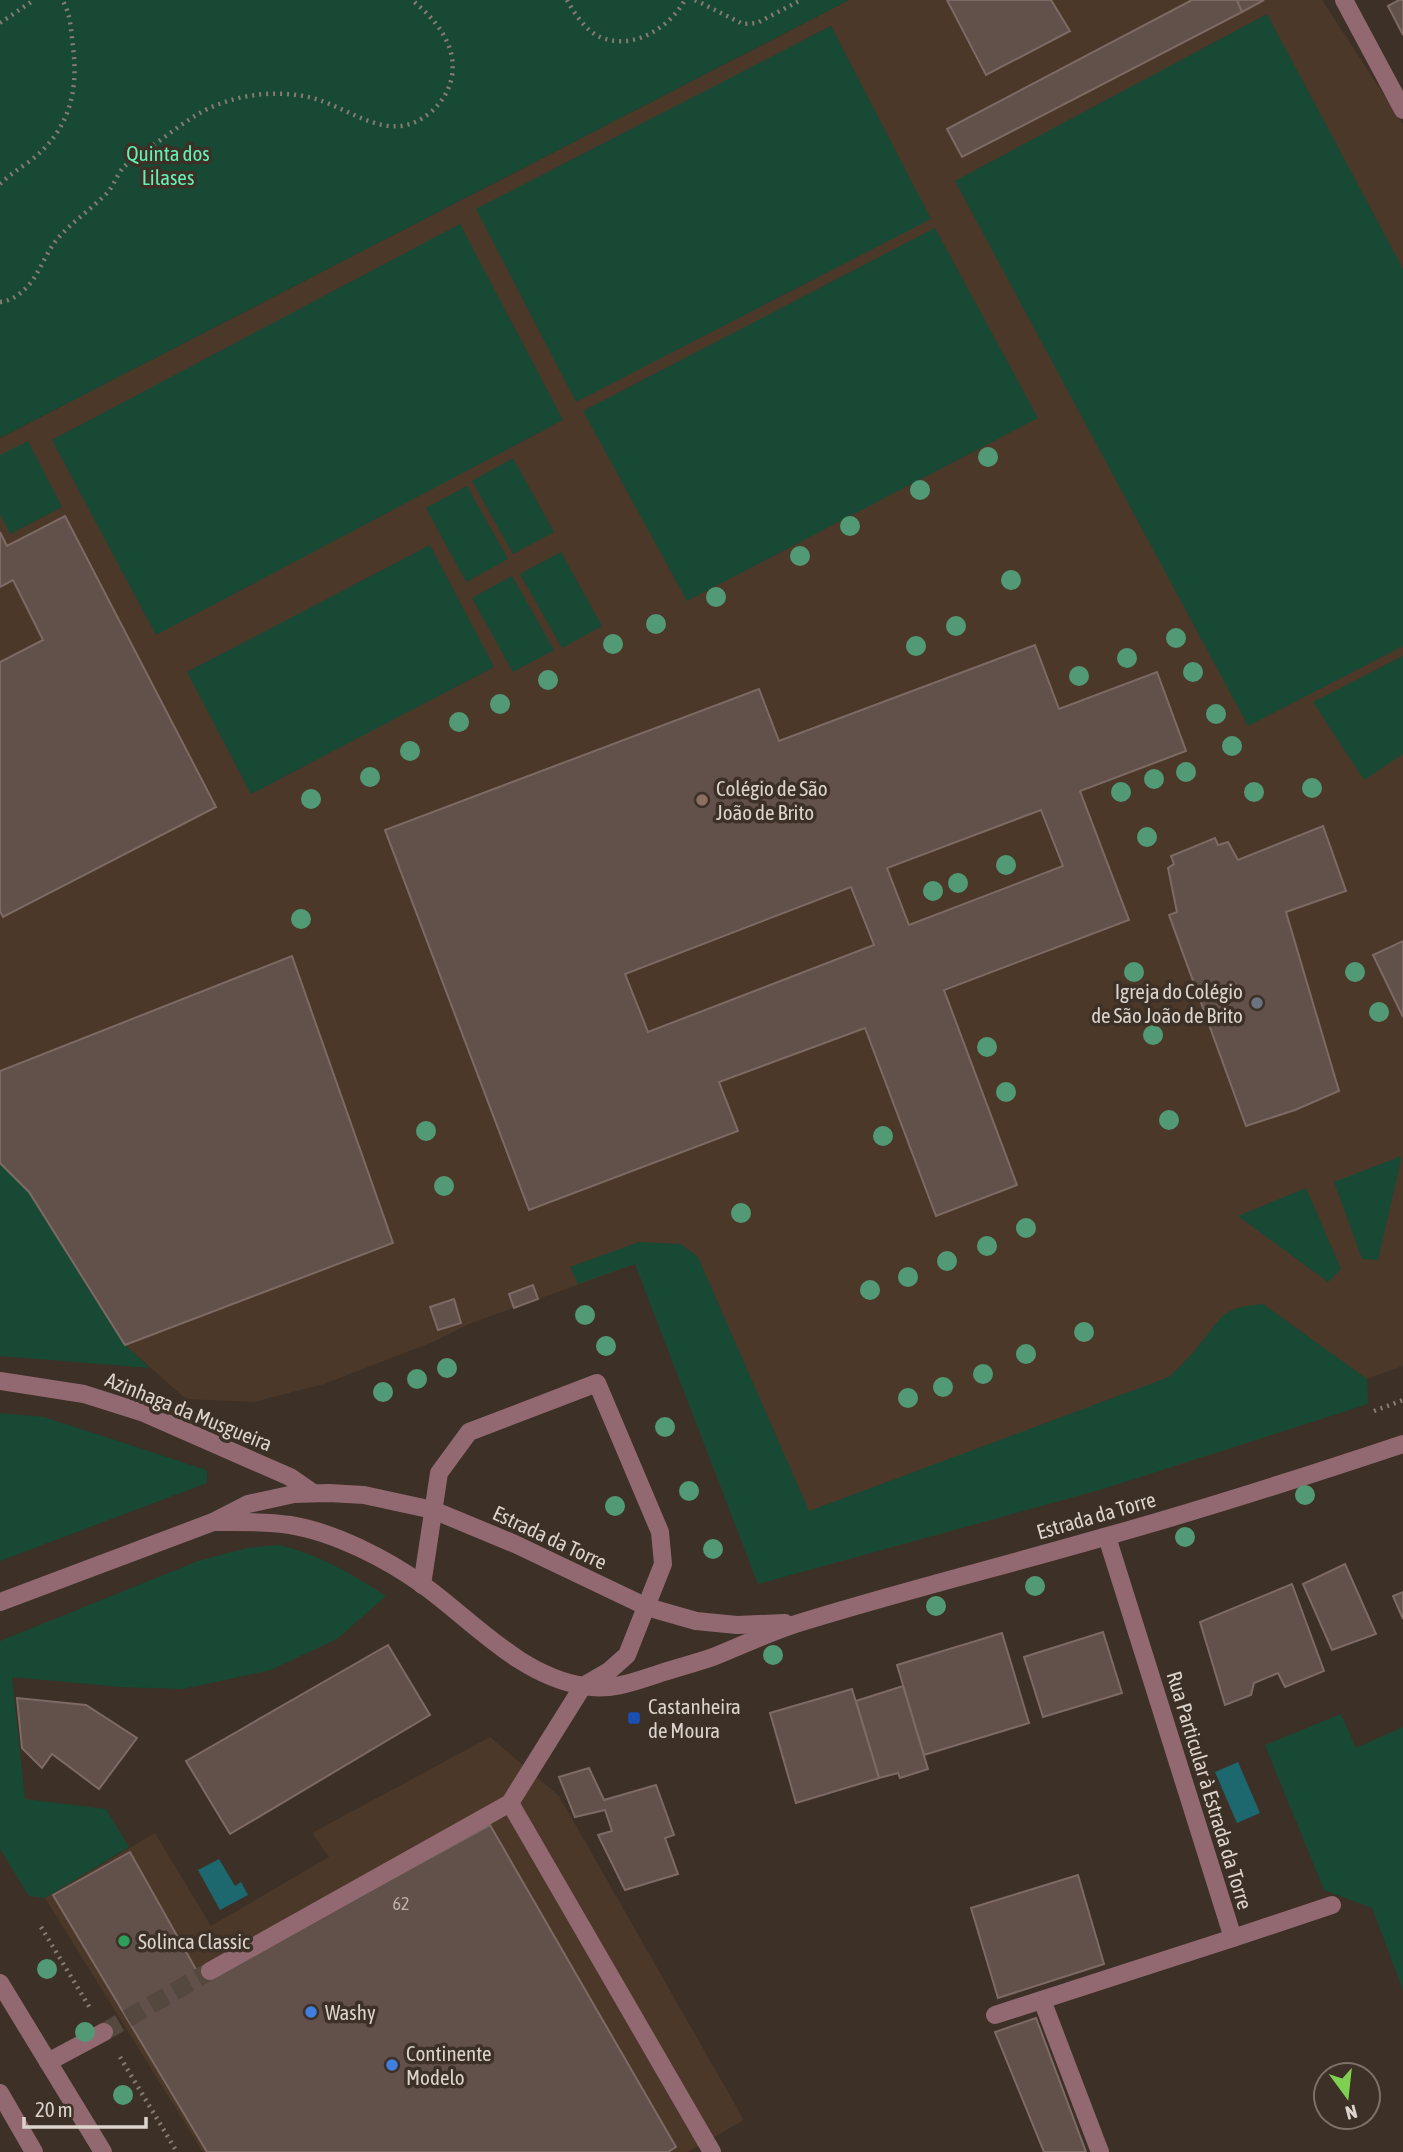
<svg xmlns="http://www.w3.org/2000/svg" width="1403" height="2152" font-family="'Asap Condensed',sans-serif">
	<style>
		.built { fill: #4b3829 }
		.green { fill: #174934 }
		.water { fill: #1c686e }
		.building { fill: #62504b; stroke: #7d6a65; stroke-width: 2; fill-rule: evenodd }
		.lines { fill: none; stroke-linecap: round; stroke-linejoin: round }
		.minor-tunnel { stroke: #55483f; stroke-width: 18; stroke-dasharray: 18 9; stroke-linecap: butt }
		.path { stroke: #867b72; stroke-width: 4.5; stroke-dasharray: 2 5; stroke-linecap: butt }
		.minor { stroke: #926971; stroke-width: 18 }
		.tree { fill: #529a75 }
		.education-dot { fill: #8d6e63; stroke: #3d3026; stroke-width: 2.5 }
		.worship-dot { fill: #6b7280; stroke: #3d3026; stroke-width: 2.5 }
		.transit-dot { fill: #1a4fb4; stroke: #3d3026; stroke-width: 2.5 }
		.leisure-dot { fill: #2e9e5b; stroke: #3d3026; stroke-width: 2.5 }
		.shop-dot { fill: #3f7fe0; stroke: #3d3026; stroke-width: 2.5 }
		.labels { text-anchor: middle; dominant-baseline: central; stroke-width: 7; stroke-linejoin: round; paint-order: stroke }
		.number-label { font-size: 18px; fill: #bdb2ac }
		.park-label { font-size: 21px; fill: #63f1b6; stroke: #3d3026 }
		.poi-label { font-size: 21px; fill: #dbd3cc; stroke: #3d3026; text-anchor: start }
		.street-label { font-size: 21px; fill: #dbd3cc; stroke: #3d3026 }
	</style>
	<rect width="100%" height="100%" fill="#3d3026"/>
	<g class="built">
		<polygon points="849,0 1322,0 1403,124 1403,1366 1367,1379 1368,1404 1103,1489 758,1584 635,1264 469,1324 433,1342 324,1384 254,1402 186,1399 125,1345 30,1192 0,1163 0,438"/>
		<polygon points="490,1737 559,1796 744,2120 688,2152 203,2152 45,1898 155,1833 211,1926 329,1857 312,1833"/>
	</g>
	<g class="green">
		<polygon points="0,0 849,0 0,438"/>
		<polygon points="1267,14 1403,269 1403,646 1248,726 955,181"/>
		<polygon points="831,26 931,219 576,402 476,209"/>
		<polygon points="460,224 563,420 156,635 52,440"/>
		<polygon points="935,228 1038,418 687,601 583,411"/>
		<polygon points="28,441 62,507 10,534 0,514 0,455"/>
		<polygon points="513,458 554,532 513,554 472,481"/>
		<polygon points="467,486 508,559 466,582 426,508"/>
		<polygon points="430,545 494,667 251,794 187,672"/>
		<polygon points="561,552 602,626 562,648 520,574"/>
		<polygon points="512,576 554,650 513,672 472,598"/>
		<polygon points="1403,656 1403,754 1364,780 1313,702"/>
		<polygon points="1402,1156 1378,1260 1362,1259 1334,1182"/>
		<polygon points="0,1163 29,1192 125,1345 150,1368 0,1356"/>
		<polygon points="1306,1188 1341,1269 1328,1282 1238,1216"/>
		<path d="M 639,1242 L 681,1244 L 698,1257 L 809,1511 L 1169,1377 C 1180,1366 1191,1356 1200,1344 C 1225,1314 1221,1308 1263,1304 L 1367,1379 L 1368,1404 L 1103,1489 L 758,1584 L 635,1264 L 578,1284 L 570,1267 Z"/>
		<polygon points="0,1413 44,1417 207,1470 207,1483 0,1561"/>
		<path d="M 279,1545 C 322,1556 349,1572 386,1596 L 337,1639 L 271,1670 L 183,1689 L 120,1687 L 12,1677 L 25,1799 L 106,1809 L 129,1847 L 45,1898 L 29,1896 L 0,1849 L 0,1641 L 198,1561 L 247,1548 Z"/>
		<polygon points="1341,1714 1356,1748 1403,1727 1403,1990 1372,1908 1324,1890 1265,1745"/>
	</g>
	<g class="water">
		<polygon points="1238,1762 1260,1813 1237,1823 1215,1772"/>
		<polygon points="219,1859 235,1886 241,1882 248,1895 220,1910 198,1870"/>
	</g>
	<g class="building">
		<polygon points="947,0 1051,0 1070,31 986,75"/>
		<polygon points="1192,0 1237,0 1242,12 962,157 947,129"/>
		<polygon points="1237,0 1264,0 1242,12"/>
		<polygon points="1399,0 1403,0 1403,35 1388,6"/>
		<polygon points="65,516 216,807 3,917 0,911 0,662 43,640 13,580 0,587 0,532 7,546"/>
		<path d="M 1035,645 L 1059,709 L 1157,672 L 1186,751 L 1080,791 L 1129,920 L 944,990 L 1017,1185 L 936,1216 L 865,1028 L 719,1082 L 738,1131 L 529,1210 L 385,830 L 759,689 L 779,741 ZM 1041,810 L 1063,866 L 909,925 L 887,868 ZM 851,887 L 874,945 L 648,1032 L 625,974 Z"/>
		<polygon points="1323,826 1346,891 1286,912 1339,1091 1295,1110 1246,1126 1169,915 1177,912 1168,868 1174,864 1171,856 1215,838 1218,845 1228,842 1238,860"/>
		<polygon points="1403,941 1403,1017 1373,955"/>
		<polygon points="292,956 393,1243 125,1345 29,1192 0,1163 0,1071"/>
		<polygon points="533,1285 538,1299 514,1308 509,1294"/>
		<polygon points="454,1299 461,1323 438,1330 430,1307"/>
		<polygon points="1345,1564 1376,1634 1332,1650 1303,1584"/>
		<polygon points="1292,1584 1324,1671 1285,1687 1278,1673 1254,1683 1251,1695 1225,1705 1200,1622"/>
		<polygon points="1403,1592 1403,1619 1393,1596"/>
		<polygon points="1103,1632 1122,1693 1043,1717 1024,1657"/>
		<polygon points="1002,1633 1029,1723 924,1755 897,1665"/>
		<polygon points="388,1645 430,1715 230,1834 186,1761"/>
		<polygon points="903,1686 928,1769 900,1778 898,1773 879,1778 856,1701"/>
		<polygon points="852,1689 879,1778 796,1803 770,1713"/>
		<polygon points="17,1698 86,1705 137,1738 99,1789 52,1754 42,1768 22,1748"/>
		<polygon points="589,1768 604,1800 656,1785 674,1835 665,1838 678,1874 625,1890 598,1835 612,1831 605,1810 575,1817 559,1777"/>
		<polygon points="490,1825 676,2147 668,2152 207,2152 53,1895 130,1852 203,1982"/>
		<polygon points="1078,1875 1104,1964 998,1998 971,1908"/>
		<polygon points="1036,2018 1086,2152 1044,2152 995,2032"/>
	</g>
	<g class="lines">
		<polyline class="minor-tunnel" points="104,2032 210,1971"/>
		<g class="path">
			<path d="M 567,0 C 574,13 586,31 600,37 C 633,51 669,28 685,0"/>
			<polyline points="695,0 743,24 757,23 801,0"/>
			<polyline points="0,23 34,0"/>
			<path d="M 0,184 C 9,175 19,169 30,161 C 68,132 79,93 73,47 C 71,32 71,13 62,0"/>
			<path d="M 0,302 C 11,301 19,295 27,287 C 38,276 45,255 55,242 C 69,224 89,211 105,195 C 113,188 116,176 123,168 C 130,160 143,153 152,146 C 174,131 194,113 219,104 C 246,94 275,91 303,96 C 348,103 387,149 431,112 C 442,102 449,91 452,76 C 457,44 435,19 412,0"/>
			<polyline points="1374,1411 1403,1400"/>
			<polyline points="41,1927 90,2008"/>
			<polyline points="120,2057 177,2152"/>
		</g>
		<g class="minor">
			<polyline points="1344,0 1403,110"/>
			<polyline points="0,1381 84,1394 144,1413 290,1477 313,1493"/>
			<path d="M 213,1522 C 238,1522 264,1521 290,1525 C 334,1532 387,1559 423,1585 C 473,1621 520,1676 584,1686 C 610,1691 634,1682 658,1674 C 677,1668 695,1663 713,1657 C 743,1645 772,1631 802,1622 C 902,1591 1004,1566 1104,1537 C 1204,1509 1304,1477 1403,1444"/>
			<polyline points="0,1602 213,1522 248,1504 294,1494 329,1493 364,1495 433,1510 515,1544 647,1607 696,1621 737,1625 785,1623"/>
			<polyline points="510,1803 712,2152"/>
			<polyline points="1233,1938 1332,1905"/>
			<polyline points="210,1971 510,1803 583,1686 609,1671 627,1655 663,1564 660,1532 597,1383 469,1432 439,1473 422,1585"/>
			<polyline points="0,1983 103,2152"/>
			<polyline points="1042,2000 1100,2152"/>
			<polyline points="995,2015 1233,1938 1107,1537"/>
			<polyline points="48,2062 104,2032"/>
			<polyline points="0,2093 34,2152"/>
		</g>
	</g>
	<g class="tree">
		<circle cx="988" cy="457" r="10"/>
		<circle cx="920" cy="490" r="10"/>
		<circle cx="850" cy="526" r="10"/>
		<circle cx="800" cy="556" r="10"/>
		<circle cx="1011" cy="580" r="10"/>
		<circle cx="716" cy="597" r="10"/>
		<circle cx="656" cy="624" r="10"/>
		<circle cx="956" cy="626" r="10"/>
		<circle cx="1176" cy="638" r="10"/>
		<circle cx="613" cy="644" r="10"/>
		<circle cx="916" cy="646" r="10"/>
		<circle cx="1127" cy="658" r="10"/>
		<circle cx="1193" cy="672" r="10"/>
		<circle cx="1079" cy="676" r="10"/>
		<circle cx="548" cy="680" r="10"/>
		<circle cx="500" cy="704" r="10"/>
		<circle cx="1216" cy="714" r="10"/>
		<circle cx="459" cy="722" r="10"/>
		<circle cx="1232" cy="746" r="10"/>
		<circle cx="410" cy="751" r="10"/>
		<circle cx="1186" cy="772" r="10"/>
		<circle cx="370" cy="777" r="10"/>
		<circle cx="1154" cy="779" r="10"/>
		<circle cx="1312" cy="788" r="10"/>
		<circle cx="1121" cy="792" r="10"/>
		<circle cx="1254" cy="792" r="10"/>
		<circle cx="311" cy="799" r="10"/>
		<circle cx="1147" cy="837" r="10"/>
		<circle cx="1006" cy="865" r="10"/>
		<circle cx="958" cy="883" r="10"/>
		<circle cx="933" cy="891" r="10"/>
		<circle cx="301" cy="919" r="10"/>
		<circle cx="1134" cy="972" r="10"/>
		<circle cx="1355" cy="972" r="10"/>
		<circle cx="1379" cy="1012" r="10"/>
		<circle cx="1153" cy="1035" r="10"/>
		<circle cx="987" cy="1047" r="10"/>
		<circle cx="1006" cy="1092" r="10"/>
		<circle cx="1169" cy="1120" r="10"/>
		<circle cx="426" cy="1131" r="10"/>
		<circle cx="883" cy="1136" r="10"/>
		<circle cx="444" cy="1186" r="10"/>
		<circle cx="741" cy="1213" r="10"/>
		<circle cx="1026" cy="1228" r="10"/>
		<circle cx="987" cy="1246" r="10"/>
		<circle cx="947" cy="1261" r="10"/>
		<circle cx="908" cy="1277" r="10"/>
		<circle cx="870" cy="1290" r="10"/>
		<circle cx="585" cy="1315" r="10"/>
		<circle cx="1084" cy="1332" r="10"/>
		<circle cx="606" cy="1346" r="10"/>
		<circle cx="1026" cy="1354" r="10"/>
		<circle cx="447" cy="1368" r="10"/>
		<circle cx="983" cy="1374" r="10"/>
		<circle cx="417" cy="1379" r="10"/>
		<circle cx="943" cy="1387" r="10"/>
		<circle cx="383" cy="1392" r="10"/>
		<circle cx="908" cy="1398" r="10"/>
		<circle cx="665" cy="1427" r="10"/>
		<circle cx="689" cy="1491" r="10"/>
		<circle cx="1305" cy="1495" r="10"/>
		<circle cx="615" cy="1506" r="10"/>
		<circle cx="1185" cy="1537" r="10"/>
		<circle cx="713" cy="1549" r="10"/>
		<circle cx="1035" cy="1586" r="10"/>
		<circle cx="936" cy="1606" r="10"/>
		<circle cx="773" cy="1655" r="10"/>
		<circle cx="47" cy="1969" r="10"/>
		<circle cx="85" cy="2032" r="10"/>
		<circle cx="123" cy="2095" r="10"/>
	</g>
	<circle class="education-dot" cx="702" cy="800" r="7"/>
	<circle class="worship-dot" cx="1257" cy="1003" r="7"/>
	<rect class="transit-dot" x="627" y="1711" width="14" height="14" rx="3.5"/>
	<circle class="leisure-dot" cx="124" cy="1941" r="7"/>
	<g class="shop-dot">
		<circle cx="311" cy="2012" r="7"/>
		<circle cx="392" cy="2065" r="7"/>
	</g>
	<g class="labels">
		<g class="number-label">
			<text x="401" y="1903">62</text>
		</g>
		<g class="park-label">
			<text x="168" y="153">Quinta dos<tspan x="168" dy="24">Lilases</tspan></text>
		</g>
		<g class="poi-label">
			<text x="716" y="788">Colégio de São<tspan x="716" dy="24">João de Brito</tspan></text>
			<text x="1243" y="991" text-anchor="end">Igreja do Colégio<tspan x="1243" dy="24">de São João de Brito</tspan></text>
			<text x="648" y="1706">Castanheira<tspan x="648" dy="24">de Moura</tspan></text>
			<text x="138" y="1941">Solinca Classic</text>
			<text x="325" y="2012">Washy</text>
			<text x="406" y="2053">Continente<tspan x="406" dy="24">Modelo</tspan></text>
		</g>
		<g class="street-label">
			<text transform="translate(189 1411) rotate(22)">Azinhaga da Musgueira</text>
			<text transform="translate(1096 1515) rotate(-16)">Estrada da Torre</text>
			<text transform="translate(550 1537) rotate(25)">Estrada da Torre</text>
			<text transform="translate(1210 1790) rotate(73)">Rua Particular à Estrada da Torre</text>
		</g>
	</g>
	<g transform="translate(1347 2096) rotate(165)"><circle r="33" fill="#3d3026" stroke="#7c7168" stroke-width="2"/>
	<path d="M0-5L12 26L0 18L-12 26Z" fill="#7fd052"/>
	<text y="-10" font-size="19" font-weight="bold" text-anchor="middle" fill="#dbd3cc">N</text>
	</g>
	<path d="M24 2117v10h122v-10" fill="none" stroke="#dbd3cc" stroke-width="3.5"/>
	<text x="35" y="2117" font-size="21" fill="#dbd3cc" stroke="#3d3026" stroke-width="5" paint-order="stroke">20 m</text>
</svg>
